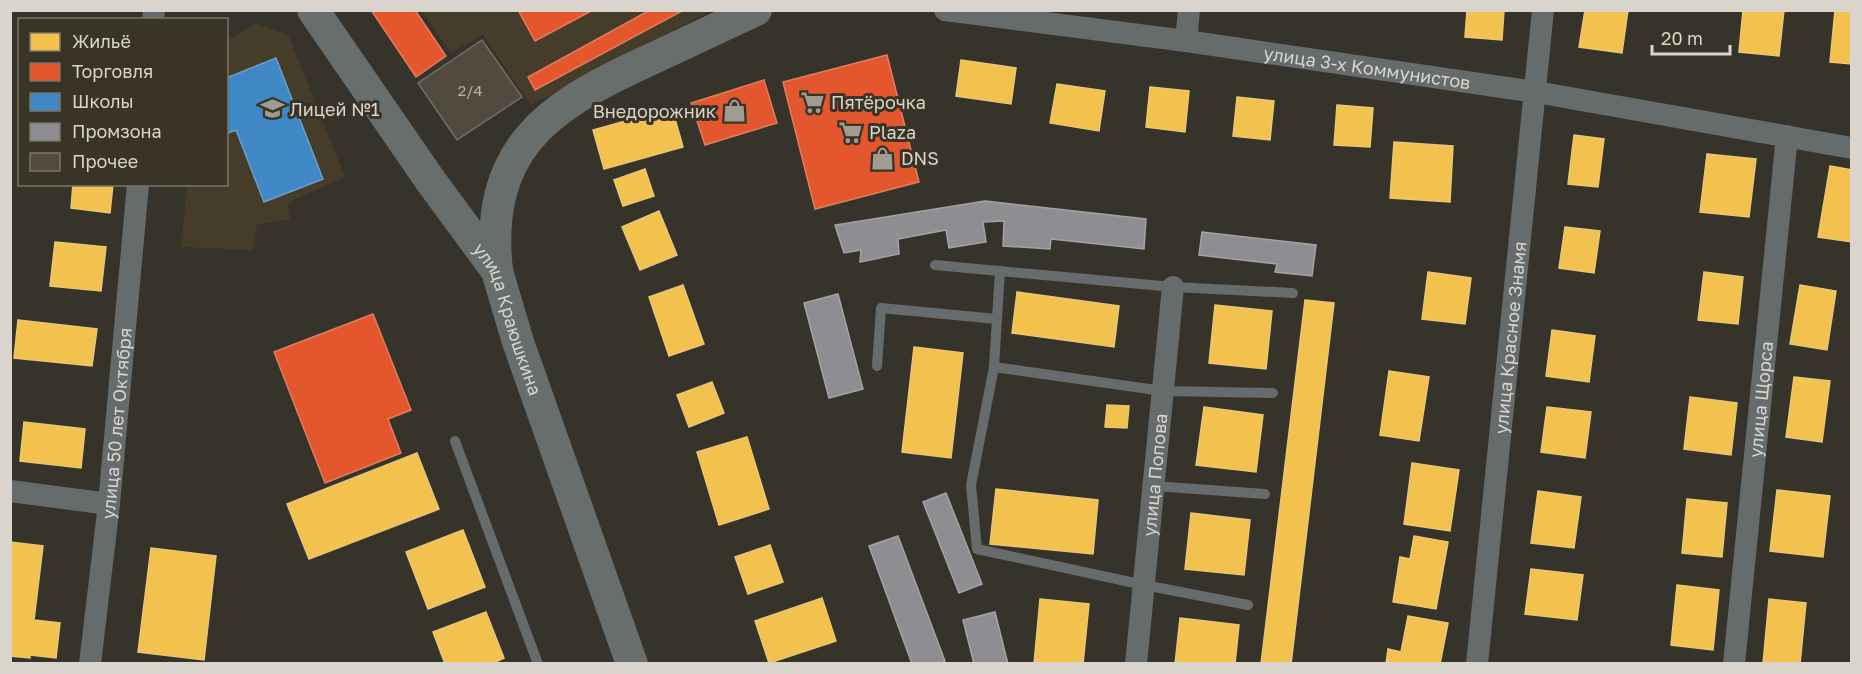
<svg xmlns="http://www.w3.org/2000/svg" width="1862" height="674" font-family="'Golos Text',sans-serif">
	<style>
		.built { fill: #453c2a }
		.homes { fill: #f2c14e; stroke: #eac774; stroke-width: 1.5 }
		.shops { fill: #e4572e; stroke: #e17d5e; stroke-width: 1.5 }
		.schools { fill: #3f88c5; stroke: #6d9fc7; stroke-width: 1.5 }
		.industry { fill: #8d8d92; stroke: #a4a3a4; stroke-width: 1.5 }
		.building { fill: #504b3e; stroke: #706d67; stroke-width: 1.5 }
		.lines { fill: none; stroke-linecap: round; stroke-linejoin: round }
		.lane { stroke: #666b6c; stroke-width: 10 }
		.street { stroke: #666b6c; stroke-width: 22 }
		.secondary { stroke: #686e6c; stroke-width: 32 }
		.labels { text-anchor: middle; dominant-baseline: central; stroke-width: 6; stroke-linejoin: round; paint-order: stroke }
		.number-label { font-size: 15px; fill: #b7b2a9 }
		.street-label { font-size: 18px; fill: #d9d5cd; stroke: #3a3427 }
		.poi-label { font-size: 18px; fill: #d9d5cd; stroke: #3a3427; text-anchor: start }
	</style>
	<rect width="100%" height="100%" fill="#36332b"/>
	<g class="built">
		<polygon points="422,11 710,11 531,105 483,35 451,53"/>
		<polygon points="255,24 288,34 345,177 287,203 290,219 257,225 253,250 181,247 187,185 226,184 227,40"/>
	</g>
	<g class="homes">
		<polygon points="1467,10 1504,10 1502,40 1465,37"/>
		<polygon points="1585,10 1628,10 1622,53 1579,47"/>
		<polygon points="1743,10 1784,10 1779,56 1739,52"/>
		<polygon points="1835,10 1852,10 1852,64 1830,62"/>
		<polygon points="961,60 1016,68 1011,104 956,96"/>
		<polygon points="1057,84 1105,91 1099,131 1050,123"/>
		<polygon points="1150,87 1189,91 1185,132 1146,127"/>
		<polygon points="1237,97 1274,101 1270,140 1233,136"/>
		<polygon points="1337,105 1373,108 1370,147 1334,145"/>
		<polygon points="672,108 683,147 604,169 593,130"/>
		<polygon points="1574,135 1604,139 1598,187 1568,184"/>
		<polygon points="1394,142 1453,146 1450,202 1390,198"/>
		<polygon points="1707,154 1756,159 1749,217 1700,212"/>
		<polygon points="1830,166 1852,170 1852,242 1818,237"/>
		<polygon points="645,169 654,196 623,206 614,180"/>
		<polygon points="73,184 113,184 110,213 71,208"/>
		<polygon points="659,211 677,255 640,270 622,227"/>
		<polygon points="1565,227 1600,231 1594,273 1559,268"/>
		<polygon points="55,242 106,247 101,291 50,286"/>
		<polygon points="1428,272 1471,278 1465,324 1422,319"/>
		<polygon points="1704,272 1743,277 1738,324 1698,320"/>
		<polygon points="683,285 704,344 669,356 649,297"/>
		<polygon points="1800,285 1836,291 1827,350 1790,344"/>
		<polygon points="1017,292 1119,306 1114,347 1012,333"/>
		<polygon points="1305,300 1334,303 1291,664 1261,664"/>
		<polygon points="1215,305 1272,311 1266,369 1209,363"/>
		<polygon points="18,320 97,329 92,366 14,358"/>
		<polygon points="1552,330 1595,336 1589,382 1546,376"/>
		<polygon points="914,347 963,353 951,458 902,452"/>
		<polygon points="1389,371 1429,377 1419,441 1380,435"/>
		<polygon points="1794,377 1830,381 1822,442 1786,437"/>
		<polygon points="712,382 724,413 689,427 677,395"/>
		<polygon points="1690,397 1737,403 1731,455 1684,449"/>
		<polygon points="1107,405 1129,406 1127,428 1105,427"/>
		<polygon points="1204,407 1263,415 1256,472 1196,465"/>
		<polygon points="1547,407 1591,412 1585,458 1541,452"/>
		<polygon points="24,422 85,429 81,468 20,461"/>
		<polygon points="747,437 769,509 719,525 697,452"/>
		<polygon points="417,453 439,509 309,559 287,504"/>
		<polygon points="1412,463 1459,470 1450,531 1404,524"/>
		<polygon points="996,489 1098,500 1093,554 990,544"/>
		<polygon points="1777,490 1830,496 1823,557 1770,551"/>
		<polygon points="1538,491 1581,497 1574,548 1531,543"/>
		<polygon points="1687,499 1727,503 1722,557 1682,553"/>
		<polygon points="1191,513 1250,520 1244,575 1185,569"/>
		<polygon points="463,530 485,587 428,609 406,552"/>
		<polygon points="1414,536 1448,542 1436,609 1393,602 1400,557 1410,559"/>
		<polygon points="10,542 43,546 34,620 60,623 56,658 30,655 30,658 10,656"/>
		<polygon points="770,545 783,582 748,594 735,557"/>
		<polygon points="151,548 216,556 204,660 138,652"/>
		<polygon points="1531,569 1583,575 1577,620 1525,614"/>
		<polygon points="1677,585 1719,590 1713,650 1671,645"/>
		<polygon points="822,598 836,641 769,663 755,621"/>
		<polygon points="1040,599 1089,604 1083,664 1034,664"/>
		<polygon points="1769,599 1806,603 1800,664 1763,664"/>
		<polygon points="486,612 504,658 491,664 445,664 433,632"/>
		<polygon points="1408,616 1448,623 1440,664 1386,664 1388,649 1401,652"/>
		<polygon points="1180,618 1239,625 1235,664 1175,664"/>
	</g>
	<g class="shops">
		<polygon points="371,10 415,10 446,56 416,77"/>
		<polygon points="518,10 593,10 535,41"/>
		<polygon points="650,10 682,11 535,90 528,77"/>
		<polygon points="887,55 919,182 815,209 783,82"/>
		<polygon points="764,80 777,123 705,145 691,103"/>
		<polygon points="373,314 411,410 388,419 401,453 325,483 274,352"/>
	</g>
	<polygon class="schools" points="276,58 323,179 264,202 236,130 226,134 226,78"/>
	<g class="industry">
		<polygon points="985,201 1146,219 1144,249 1051,239 1050,249 1003,246 1004,221 983,222 986,242 949,248 946,230 898,239 899,254 860,262 861,250 844,253 835,225"/>
		<polygon points="1202,232 1316,245 1312,276 1275,272 1277,264 1199,255"/>
		<polygon points="838,294 863,389 829,398 804,303"/>
		<polygon points="946,493 982,584 959,593 923,502"/>
		<polygon points="898,536 945,661 938,664 912,664 869,546"/>
		<polygon points="995,612 1008,664 974,664 963,620"/>
	</g>
	<polygon class="building" points="482,40 522,97 457,140 418,83"/>
	<g class="lines">
		<g class="lane">
			<polyline points="935,265 1173,287 1293,293"/>
			<polyline points="1000,271 994,367 971,485 977,549 1144,585 1248,605"/>
			<polyline points="877,366 881,308 997,319"/>
			<polyline points="994,367 1163,391 1273,393"/>
			<polyline points="455,441 538,664"/>
			<polyline points="1154,486 1265,494"/>
		</g>
		<g class="street">
			<path id="s1" d="M 945,10 L 1186,41 L 1536,92 L 1852,148"/>
			<polyline points="153,20 154,10"/>
			<polyline points="1186,41 1189,10"/>
			<polyline points="10,491 109,504"/>
			<path id="s2" d="M 90,664 L 109,504 L 138,184"/>
			<path id="s3" d="M 1136,664 L 1173,287"/>
			<path id="s4" d="M 1477,664 L 1543,10"/>
			<path id="s5" d="M 1734,664 L 1787,136"/>
		</g>
		<g class="secondary">
			<path id="s6" d="M 313,10 L 430,180 L 497,271 L 518,342 L 632,664"/>
			<path d="M 497,271 C 484,151 545,108 643,63 C 681,45 718,28 756,10"/>
		</g>
	</g>
	<defs>
		<symbol id="supermarket-bare" viewBox="-9 -9 18 18"><path d="M-6-5.5h2.5l.6 2H6L4.5 2H-2.5L-4.4-4H-6ZM-1.5 3.2a1.3 1.3 0 1 0 .1 0ZM3 3.2a1.3 1.3 0 1 0 .1 0Z" fill="#a09c94" stroke="#3a3427" stroke-width="2.5" paint-order="stroke"/></symbol>
		<symbol id="school-bare" viewBox="-9 -9 18 18"><path d="M0-5L7-2L0 1L-7-2ZM-4 1L0 2.5L4 1V4Q0 6-4 4Z" fill="#a09c94" stroke="#3a3427" stroke-width="2.5" paint-order="stroke"/></symbol>
		<symbol id="shop-bare" viewBox="-9 -9 18 18"><path d="M-5-2.5h2.3a2.7 3.5 0 0 1 5.4 0H5L5.5 6h-11ZM-1.5-2.5h3a1.5 2.3 0 0 0-3 0Z" fill="#a09c94" stroke="#3a3427" stroke-width="2.5" paint-order="stroke"/></symbol>
	</defs>
	<g fill-rule="evenodd">
		<use href="#supermarket-bare" x="796" y="86" width="33" height="33"/>
		<use href="#school-bare" x="256" y="92" width="33" height="33"/>
		<use href="#shop-bare" x="718" y="94" width="33" height="33"/>
		<use href="#supermarket-bare" x="834" y="116" width="33" height="33"/>
		<use href="#shop-bare" x="866" y="142" width="33" height="33"/>
	</g>
	<g class="labels">
		<g class="number-label">
			<text x="470" y="90">2/4</text>
		</g>
		<g class="street-label">
			<text stroke="none"><textPath href="#s1" startOffset="426">улица 3-х Коммунистов</textPath></text>
			<text stroke="none"><textPath href="#s6" startOffset="368">улица Краюшкина</textPath></text>
			<text stroke="none"><textPath href="#s4" startOffset="328">улица Красное Знамя</textPath></text>
			<text stroke="none"><textPath href="#s5" startOffset="266">улица Щорса</textPath></text>
			<text stroke="none"><textPath href="#s2" startOffset="242">улица 50 лет Октября</textPath></text>
			<text stroke="none"><textPath href="#s3" startOffset="190">улица Попова</textPath></text>
		</g>
		<g class="poi-label">
			<text x="831" y="102">Пятёрочка</text>
			<text x="290" y="109">Лицей №1</text>
			<text x="716" y="111" text-anchor="end">Внедорожник</text>
			<text x="869" y="132">Plaza</text>
			<text x="901" y="158">DNS</text>
		</g>
	</g>
	<rect width="1862" height="674" fill="none" stroke="#d9d5cd" stroke-width="24"/>
	<rect x="18" y="18" width="210" height="168" fill="#3a3427" stroke="#7a7469" stroke-width="1.5"/>
	<rect x="30" y="33" width="30" height="18" fill="#f2c14e" stroke="#7a7469" stroke-width="1.5"/>
	<text x="72" y="48" font-size="18" fill="#d9d5cd">Жильё</text>
	<rect x="30" y="63" width="30" height="18" fill="#e4572e" stroke="#7a7469" stroke-width="1.5"/>
	<text x="72" y="78" font-size="18" fill="#d9d5cd">Торговля</text>
	<rect x="30" y="93" width="30" height="18" fill="#3f88c5" stroke="#7a7469" stroke-width="1.5"/>
	<text x="72" y="108" font-size="18" fill="#d9d5cd">Школы</text>
	<rect x="30" y="123" width="30" height="18" fill="#8d8d92" stroke="#7a7469" stroke-width="1.5"/>
	<text x="72" y="138" font-size="18" fill="#d9d5cd">Промзона</text>
	<rect x="30" y="153" width="30" height="18" fill="#504b3e" stroke="#7a7469" stroke-width="1.5"/>
	<text x="72" y="168" font-size="18" fill="#d9d5cd">Прочее</text>
	<path d="M1652 45v9h78v-9" fill="none" stroke="#d9d5cd" stroke-width="3"/>
	<text x="1661" y="45" font-size="18" fill="#d9d5cd" stroke="#3a3427" stroke-width="4.5" paint-order="stroke">20 m</text>
</svg>
